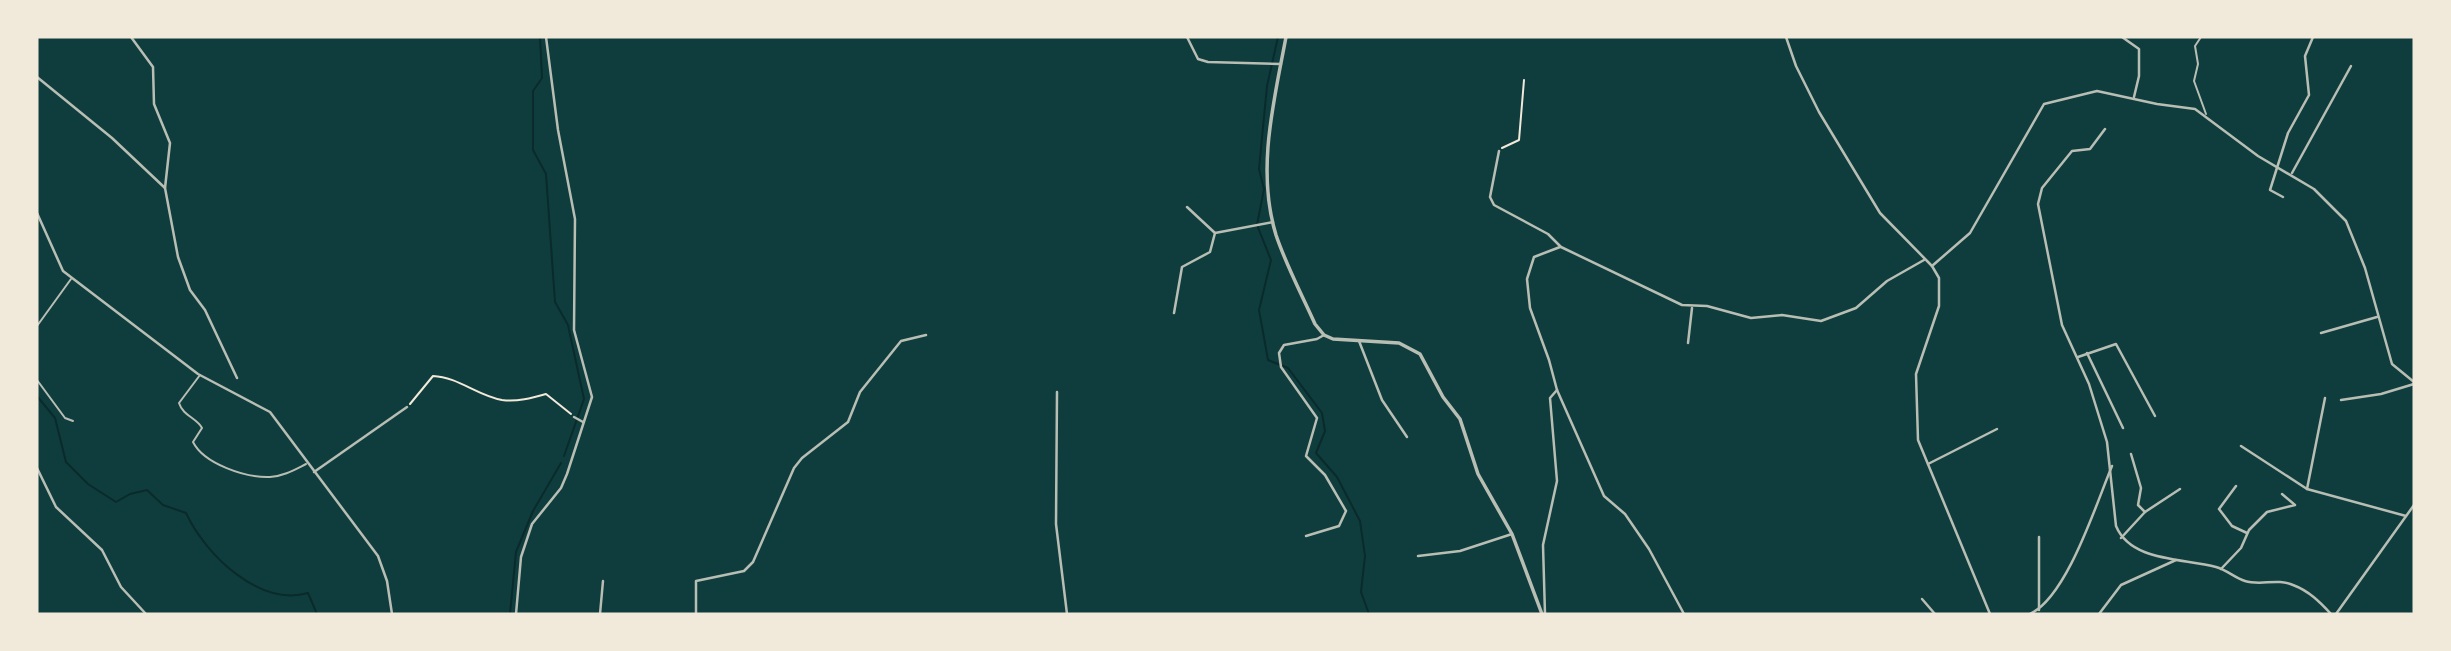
<svg xmlns="http://www.w3.org/2000/svg" width="2451" height="651" font-family="'Noto Sans',sans-serif">
	<style>
		.lines { fill: none; stroke-linecap: round; stroke-linejoin: round }
		.stream { stroke: #0a2a2b; stroke-width: 2 }
		.path { stroke: #f1e9da; stroke-width: 2 }
		.service { stroke: #b8beb3; stroke-width: 2 }
		.minor { stroke: #b8beb3; stroke-width: 2.5 }
		.tertiary { stroke: #b8beb3; stroke-width: 3.5 }
	</style>
	<rect width="100%" height="100%" fill="#0f3d3e"/>
	<g class="lines">
		<g class="stream">
			<polyline points="540,37 542,78 533,91 533,150 546,174 555,302 568,325 584,399 564,456"/>
			<polyline points="1278,37 1267,86 1259,169 1264,189 1257,225 1271,260 1259,310 1268,360 1288,368 1322,413 1325,431 1316,453 1337,477 1360,521 1365,556 1361,592 1369,614"/>
			<path d="M 37,396 L 55,418 L 66,462 L 88,484 L 116,502 L 130,494 L 147,490 L 163,505 L 186,513 C 205,554 259,607 308,593 L 317,614"/>
			<polyline points="510,614 516,552 533,511 561,463"/>
		</g>
		<g class="path">
			<polyline points="1502,148 1519,140 1524,80"/>
			<path d="M 410,404 L 433,376 C 458,377 478,396 502,400 C 517,402 532,398 546,394 L 571,414"/>
		</g>
		<g class="service">
			<polyline points="2201,37 2195,46 2198,64 2194,81 2206,114"/>
			<polyline points="37,326 71,279"/>
			<path d="M 200,375 L 179,403 C 183,416 197,418 202,428 L 193,442 C 204,464 246,478 270,477 C 284,476 294,470 306,464"/>
			<polyline points="37,380 65,418 73,421"/>
		</g>
		<g class="minor">
			<polyline points="131,37 153,67 154,104 170,143 165,188 178,257 190,290 205,310 237,378"/>
			<polyline points="1187,37 1198,59 1208,62 1281,64"/>
			<polyline points="1786,37 1796,66 1819,112 1880,213 1932,266 1939,278 1939,306 1916,374 1918,440 1990,614"/>
			<polyline points="2122,37 2139,49 2139,76 2134,97"/>
			<polyline points="37,77 112,138 165,188"/>
			<path d="M 2105,129 L 2090,149 L 2072,151 L 2042,188 L 2038,204 L 2062,325 L 2089,384 L 2107,442 L 2116,526 C 2131,562 2183,558 2216,567 C 2227,570 2235,578 2245,581 C 2261,586 2277,578 2293,585 C 2309,591 2320,602 2331,614"/>
			<polyline points="1499,151 1490,197 1494,205 1548,234 1561,247 1682,305 1707,306 1751,318 1782,315 1821,321 1856,308 1887,281 1924,260"/>
			<polyline points="2292,173 2351,66"/>
			<polyline points="2283,197 2270,190 2288,133 2309,95 2305,56 2313,37"/>
			<polyline points="1187,207 1215,233 1273,222"/>
			<polyline points="37,213 63,271 198,374 270,412 378,556 387,581 392,614"/>
			<polyline points="1560,247 1534,257 1527,279 1530,308 1549,360 1557,390 1604,496 1625,514 1649,549 1684,614"/>
			<polyline points="1932,266 1970,233 2044,104 2097,91 2157,104 2195,109 2258,156 2314,189 2346,221 2365,268 2392,364 2414,382"/>
			<polyline points="1174,313 1182,267 1210,252 1215,233"/>
			<polyline points="2321,333 2377,317"/>
			<polyline points="1359,341 1382,400 1407,437"/>
			<polyline points="1688,343 1692,308"/>
			<polyline points="2087,353 2123,428"/>
			<polyline points="2078,357 2116,344 2155,416"/>
			<polyline points="1057,392 1056,524 1067,614"/>
			<polyline points="2341,400 2381,394 2414,384"/>
			<polyline points="574,417 583,422"/>
			<polyline points="2241,446 2307,489 2406,516"/>
			<polyline points="2131,454 2141,488 2138,505 2145,512"/>
			<polyline points="1928,464 1997,429"/>
			<polyline points="37,468 56,507 102,550 121,587 146,614"/>
			<polyline points="314,472 407,407"/>
			<polyline points="2236,486 2219,509 2232,526 2247,533"/>
			<polyline points="2307,489 2325,398"/>
			<polyline points="1306,536 1339,526 1346,511 1325,475 1306,456 1317,418 1281,367 1279,353 1284,345 1317,339 1324,335"/>
			<polyline points="2039,537 2039,610"/>
			<polyline points="2121,538 2145,512 2180,489"/>
			<polyline points="1418,556 1460,551 1512,534"/>
			<polyline points="2221,569 2241,548 2249,530 2267,512 2295,505 2282,494"/>
			<polyline points="1922,599 1935,614"/>
			<polyline points="516,614 521,557 532,524 561,488 567,474 592,397 574,330 575,219 558,130 546,37"/>
			<polyline points="600,614 603,581"/>
			<polyline points="696,614 696,581 744,571 753,562 794,468 802,458 848,422 860,392 901,341 926,335"/>
			<polyline points="1545,614 1543,545 1557,481 1550,398 1557,390"/>
			<path d="M 2030,614 C 2067,597 2096,504 2112,466"/>
			<polyline points="2099,614 2121,585 2176,560"/>
			<polyline points="2336,614 2414,505"/>
		</g>
		<path class="tertiary" d="M 1286,37 C 1274,101 1256,170 1276,235 C 1286,265 1302,295 1315,324 L 1324,335 L 1333,339 L 1399,343 L 1420,354 L 1443,397 L 1460,419 L 1478,474 L 1512,534 L 1542,614"/>
	</g>
	<rect width="2451" height="651" fill="none" stroke="#f1e9da" stroke-width="77"/>
</svg>
